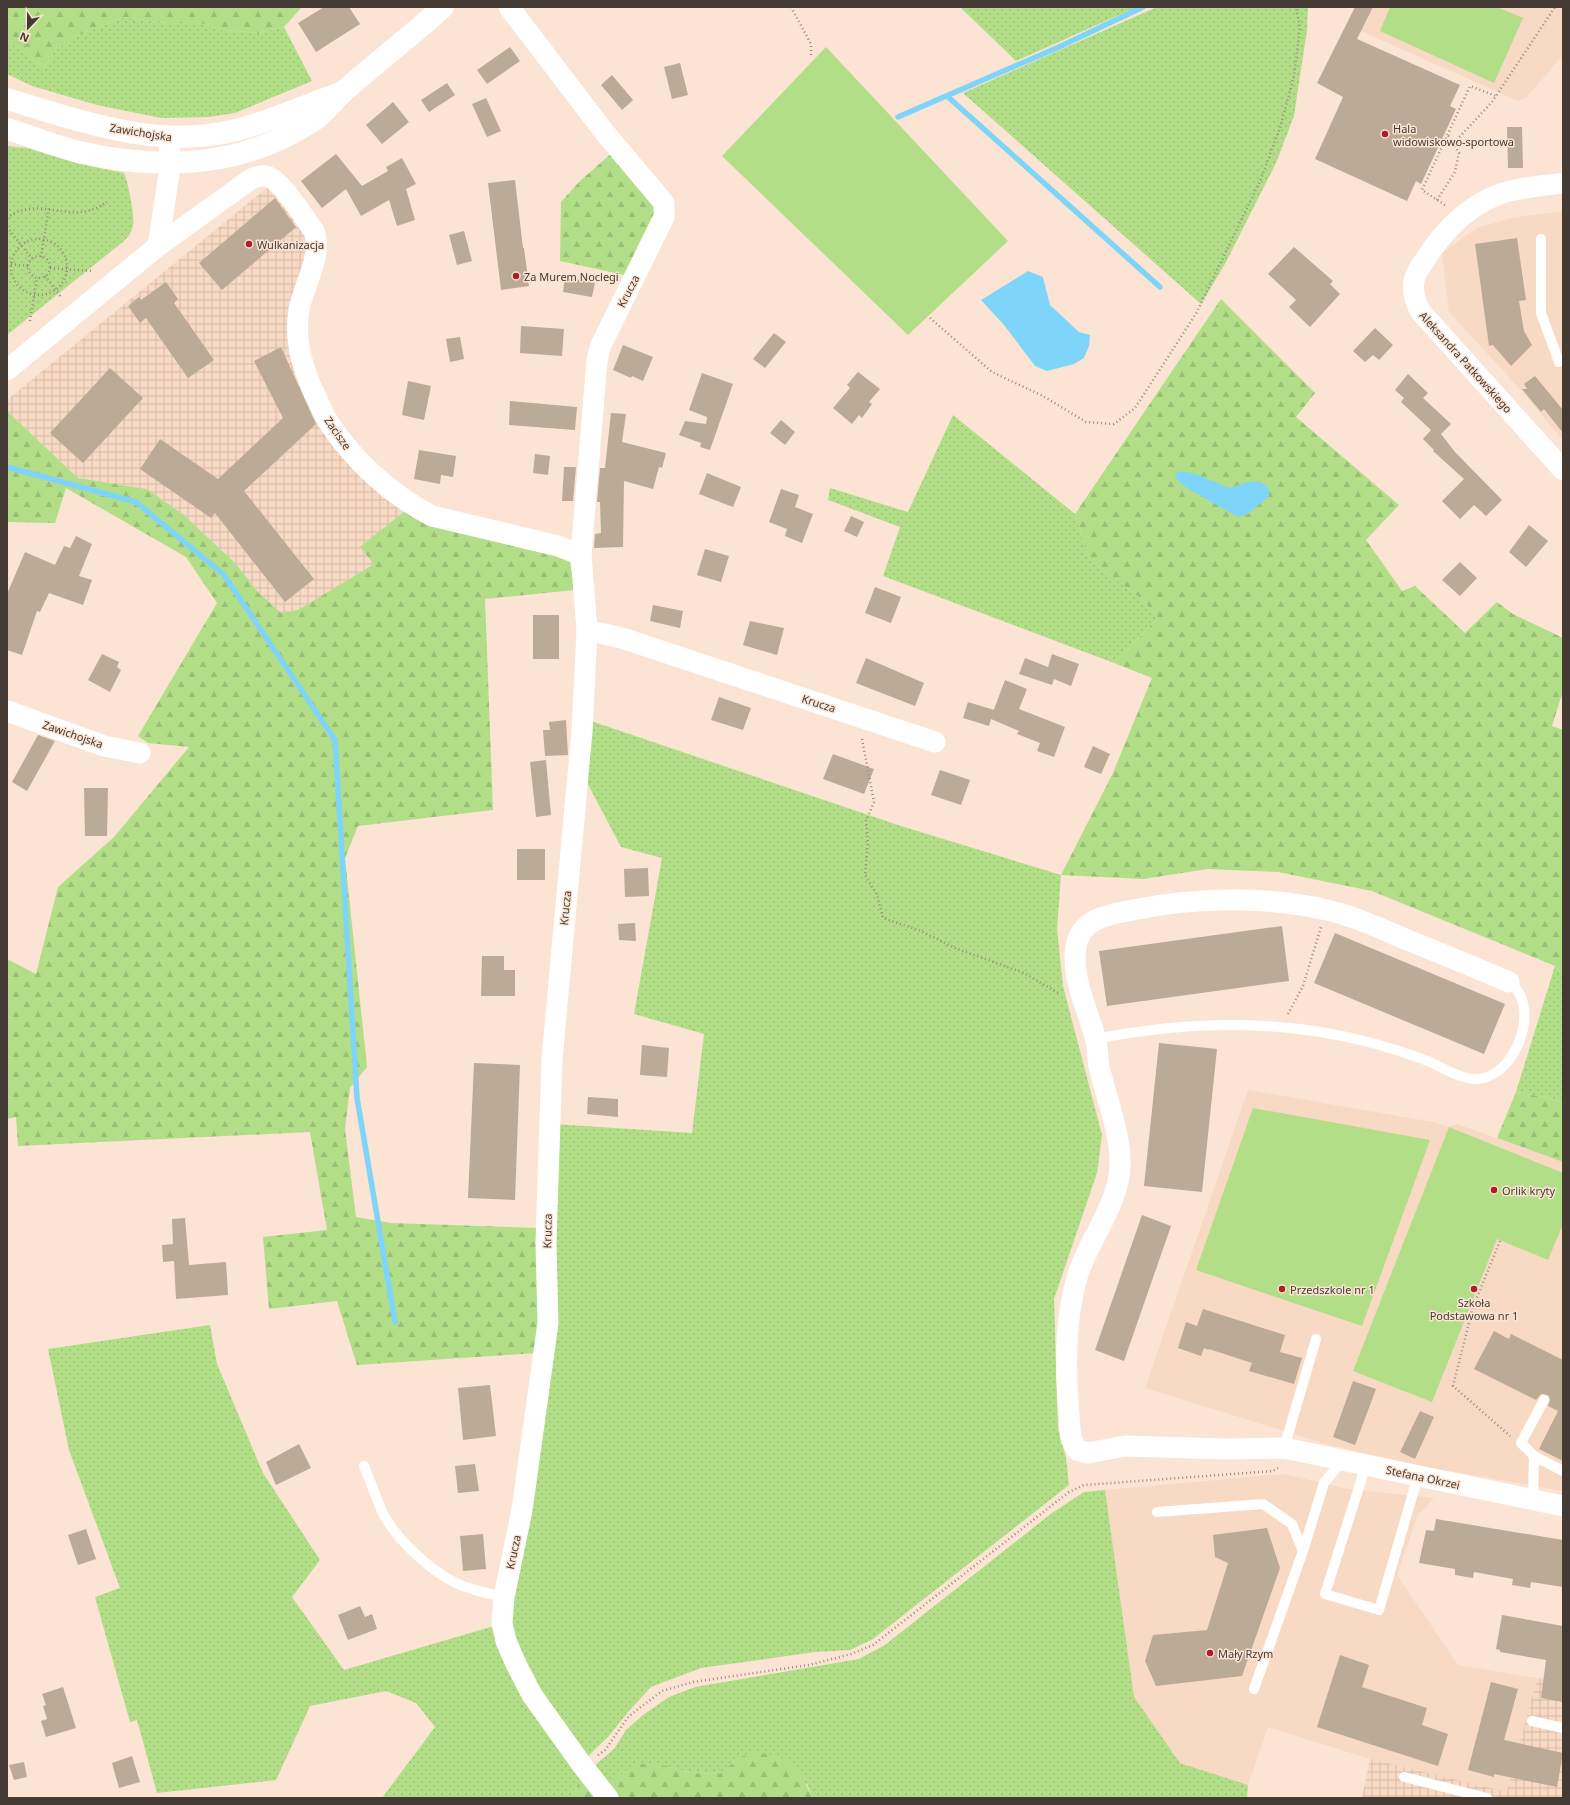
<svg xmlns="http://www.w3.org/2000/svg" width="1570" height="1805" font-family="'Noto Sans',sans-serif">
	<style>
		.built { fill: #f8d9c3 }
		.industrial { fill: url(#industrial-grid) }
		.grass { fill: url(#grass-dots) }
		.forest { fill: url(#forest-firs) }
		.garden { fill: #b2de88 }
		.water { fill: #7ed5f9 }
		.lines { fill: none; stroke-linecap: round; stroke-linejoin: round }
		.stream { stroke: #7ed5f9; stroke-width: 5.5 }
		.building { fill: #bbaa96 }
		.path { stroke: #9b8b7f; stroke-width: 2.5; stroke-dasharray: 1 3; stroke-linecap: butt }
		.lane { stroke: #fff; stroke-width: 10 }
		.street { stroke: #fff; stroke-width: 21 }
		.secondary { stroke: #fff; stroke-width: 22 }
		.poi-dot { fill: #af1d26; stroke: #fbe4d3; stroke-width: 1.5 }
		.labels { text-anchor: middle; dominant-baseline: central; stroke-width: 3; stroke-linejoin: round; paint-order: stroke }
		.poi-label { font-size: 11px; fill: #443a34; stroke: #fbe4d3; text-anchor: start }
		.street-label { font-size: 11px; fill: #443a34; stroke: #fbe4d3 }
	</style>
	<defs>
		<pattern id="industrial-grid" width="8" height="8" patternUnits="userSpaceOnUse"><rect width="8" height="8" fill="#f8d9c3"/><path d="M0 4h8M4 0v8" fill="none" stroke="#d6bba8"/></pattern>
		<pattern id="grass-dots" width="8" height="8" patternUnits="userSpaceOnUse"><rect width="8" height="8" fill="#b2de88"/><path d="M2 2h.1M6 6h.1" fill="none" stroke="#9abf76" stroke-width="1.8" stroke-linecap="round"/></pattern>
		<pattern id="forest-firs" width="22" height="20" patternUnits="userSpaceOnUse"><rect width="22" height="20" fill="#b2de88"/><path d="M5 1l3.5 6h-7zM16 11l3.5 6h-7z" fill="#9abf76"/></pattern>
	</defs>
	<rect width="100%" height="100%" fill="#fbe4d3"/>
	<g class="built">
		<polygon points="1373,7 1563,7 1563,55 1526,98 1518,101 1361,31"/>
		<polygon points="1563,211 1563,440 1519,388 1449,312 1442,253 1477,228 1512,218"/>
		<polygon points="1248,1090 1433,1122 1449,1127 1457,1124 1563,1162 1563,1491 1416,1465 1326,1444 1145,1388"/>
		<polygon points="1284,1474 1348,1489 1434,1498 1418,1515 1397,1575 1458,1665 1537,1678 1507,1792 1370,1759 1268,1727 1248,1785 1180,1763 1134,1697 1105,1490"/>
	</g>
	<g class="industrial">
		<polygon points="268,187 309,236 298,370 405,511 374,564 298,610 281,613 258,592 235,563 184,515 147,489 78,478 7,411 7,400"/>
		<polygon points="1537,1678 1563,1681 1563,1798 1362,1798 1370,1759 1507,1792"/>
	</g>
	<g class="grass">
		<polygon points="960,7 1137,7 1016,61"/>
		<polygon points="1157,7 1308,7 1307,30 1294,116 1276,163 1225,264 1201,304 963,93"/>
		<polygon points="124,17 166,23 200,23 223,30 258,33 284,27 312,81 235,113 209,117 161,118 97,105 32,86 7,74 7,40 44,68 54,52 71,38"/>
		<path d="M 7,146 L 27,148 L 80,164 L 124,173 C 128,182 135,216 133,225 C 132,232 128,237 124,241 L 7,335 Z"/>
		<polygon points="953,415 1075,514 1089,559 1143,600 1158,618 1114,663 883,576 900,527 828,500 830,488 908,512"/>
		<polygon points="588,720 901,826 1061,875 1057,929 1063,986 1102,1135 1097,1173 1054,1299 1058,1429 1066,1458 1069,1485 873,1639 850,1650 815,1652 701,1668 651,1687 628,1712 609,1736 584,1760 528,1668 507,1616 518,1569 554,1124 692,1133 704,1034 634,1014 662,858 621,847 583,775"/>
		<polygon points="1555,966 1563,975 1563,1103 1554,1099 1516,1092"/>
		<polygon points="210,1325 217,1364 263,1473 320,1560 292,1597 344,1670 494,1626 583,1777 569,1798 382,1798 435,1727 416,1703 386,1691 310,1706 276,1780 157,1793 137,1720 130,1722 95,1597 120,1588 69,1450 48,1349"/>
		<polygon points="1105,1490 1134,1697 1180,1763 1248,1785 1247,1798 812,1798 807,1784 740,1757 721,1774 690,1773 668,1766 627,1770 607,1787 594,1766 614,1749 626,1730 643,1715 669,1697 695,1687 859,1659 885,1645 1052,1513 1084,1492"/>
	</g>
	<g class="forest">
		<polygon points="7,7 302,7 284,27 258,33 223,30 200,23 166,23 124,17 71,38 54,52 44,68 7,40"/>
		<polygon points="614,151 657,204 655,224 629,276 560,261 561,202 579,182"/>
		<polygon points="1221,299 1315,393 1296,417 1399,505 1366,540 1402,591 1415,586 1465,633 1497,602 1513,614 1563,638 1563,691 1552,726 1563,730 1563,975 1555,966 1372,891 1278,872 1208,869 1143,879 1061,875 1112,775 1152,678 1114,663 1158,618 1143,600 1089,559 1075,514"/>
		<polygon points="7,411 78,478 147,489 184,515 235,563 258,592 281,613 298,610 374,564 360,547 405,511 563,550 570,562 575,590 485,599 493,810 358,826 345,858 367,1067 350,1088 345,1129 356,1217 391,1223 538,1228 539,1325 536,1353 357,1365 337,1301 269,1309 263,1237 327,1230 310,1132 18,1146 16,1117 7,1119 7,959 36,974 58,887 114,837 189,747 148,743 138,736 217,603 186,557 66,488 55,523 7,522"/>
		<polygon points="1516,1092 1554,1099 1563,1103 1563,1162 1497,1138"/>
		<path d="M 754,1752 C 790,1756 798,1764 812,1798 L 615,1798 L 607,1787 L 627,1770 L 638,1764 L 668,1766 L 690,1773 L 720,1774 L 740,1757 Z"/>
		<polygon points="583,1777 602,1798 569,1798"/>
	</g>
	<g class="garden">
		<polygon points="1390,7 1497,7 1523,18 1494,83 1380,31"/>
		<polygon points="826,47 1008,241 908,335 722,156"/>
		<polygon points="1253,1108 1430,1140 1362,1326 1196,1270"/>
		<polygon points="1449,1127 1563,1173 1563,1224 1548,1260 1497,1239 1432,1402 1353,1371"/>
	</g>
	<g class="water">
		<polygon points="1028,271 1043,277 1050,305 1079,332 1090,335 1089,346 1084,358 1074,364 1047,371 1035,366 1004,325 981,300"/>
		<polygon points="1181,471 1196,474 1229,488 1252,481 1263,483 1269,489 1269,496 1248,514 1238,517 1187,488 1176,479 1175,474"/>
	</g>
	<g class="lines">
		<g class="stream">
			<polyline points="947,96 1160,287"/>
			<polyline points="898,117 1059,47 1143,7"/>
			<polyline points="7,467 136,502 224,575 335,740 357,1098 395,1322"/>
		</g>
	</g>
	<g class="building">
		<polygon points="324,7 349,7 360,24 316,52 298,23"/>
		<polygon points="1355,7 1373,7 1357,39 1460,85 1450,106 1456,109 1421,184 1416,181 1407,201 1315,159 1343,97 1317,83"/>
		<polygon points="510,47 520,61 487,84 477,70"/>
		<polygon points="680,63 688,95 672,99 664,67"/>
		<polygon points="612,75 633,100 622,110 601,85"/>
		<polygon points="447,83 455,95 429,112 421,100"/>
		<polygon points="486,98 501,131 487,137 472,104"/>
		<polygon points="393,102 409,122 382,144 366,125"/>
		<polygon points="1507,127 1522,127 1523,168 1508,168"/>
		<polygon points="336,154 362,186 388,171 386,167 402,158 416,184 406,189 415,220 397,226 389,200 361,216 346,189 322,208 301,181"/>
		<polygon points="515,180 523,248 524,248 529,286 501,290 488,183"/>
		<polygon points="275,198 296,227 222,290 199,263"/>
		<polygon points="464,231 472,261 457,265 449,235"/>
		<polygon points="1517,238 1526,300 1519,301 1524,331 1532,345 1511,366 1493,345 1489,346 1475,244"/>
		<polygon points="1294,247 1333,281 1330,284 1340,294 1310,327 1289,307 1296,300 1268,274"/>
		<polygon points="565,277 595,283 592,297 563,292"/>
		<polygon points="166,282 178,299 174,303 214,360 188,378 146,318 140,323 128,306 139,297 141,300"/>
		<polygon points="521,326 564,329 562,356 520,353"/>
		<polygon points="1375,328 1393,345 1379,360 1373,355 1365,362 1353,351"/>
		<polygon points="774,333 786,342 765,368 753,359"/>
		<polygon points="460,337 464,359 450,362 446,339"/>
		<polygon points="623,345 653,357 643,381 632,376 631,378 613,370"/>
		<polygon points="281,347 316,424 244,491 314,579 285,602 215,513 211,518 140,469 160,439 218,479 283,418 254,361"/>
		<polygon points="110,368 143,398 83,463 50,433"/>
		<polygon points="858,372 880,389 869,402 872,404 862,418 859,415 852,424 833,408 850,388 847,385"/>
		<polygon points="702,373 733,384 710,450 700,447 701,443 679,435 685,421 706,424 707,417 689,410"/>
		<polygon points="1408,374 1428,393 1423,398 1451,424 1441,434 1455,452 1502,500 1486,516 1474,505 1460,519 1442,501 1464,479 1433,451 1434,450 1423,439 1431,430 1401,402 1404,398 1395,390"/>
		<polygon points="1535,376 1563,410 1563,433 1544,409 1541,412 1522,389 1527,389 1524,384"/>
		<polygon points="408,381 431,386 424,420 402,415"/>
		<polygon points="510,401 577,407 575,430 509,425"/>
		<polygon points="611,413 626,414 622,442 666,453 662,468 659,467 653,489 624,481 623,547 594,548 595,534 601,533 600,502 597,502 600,468 605,468"/>
		<polygon points="781,420 795,432 785,445 770,433"/>
		<polygon points="419,450 456,456 453,477 441,475 440,484 414,479"/>
		<polygon points="535,454 550,456 548,475 533,473"/>
		<polygon points="564,467 576,467 573,501 562,501"/>
		<polygon points="707,473 741,487 733,507 699,494"/>
		<polygon points="781,489 799,495 795,507 813,514 802,543 785,536 787,529 769,522"/>
		<polygon points="851,516 864,522 857,537 844,531"/>
		<polygon points="1529,525 1548,541 1526,567 1509,552"/>
		<polygon points="76,536 92,544 79,576 92,580 83,605 49,593 40,612 37,611 22,655 7,650 7,594 25,552 55,565 64,546 70,548"/>
		<polygon points="705,549 729,556 721,582 697,575"/>
		<polygon points="1460,562 1477,578 1460,596 1442,580"/>
		<polygon points="875,587 901,597 891,623 865,613"/>
		<polygon points="653,605 683,611 680,628 650,621"/>
		<rect x="533" y="615" width="26" height="44"/>
		<polygon points="750,621 784,628 777,655 743,645"/>
		<polygon points="102,654 119,662 117,667 121,670 110,692 88,680"/>
		<polygon points="1052,654 1079,664 1071,686 1054,679 1052,685 1019,674 1025,658 1048,667"/>
		<polygon points="866,658 924,683 915,706 856,683"/>
		<polygon points="1005,680 1027,689 1019,709 1065,727 1054,757 1037,751 1040,743 1017,734 1019,731 991,719 989,726 963,718 968,702 994,710 993,712"/>
		<polygon points="719,697 751,708 743,730 711,720"/>
		<polygon points="566,720 568,755 545,756 543,730 550,730 549,722"/>
		<polygon points="38,735 55,741 27,791 12,782"/>
		<polygon points="1093,746 1110,754 1101,774 1084,767"/>
		<polygon points="833,754 874,769 864,794 823,779"/>
		<polygon points="546,760 551,815 536,817 530,762"/>
		<polygon points="940,770 970,780 961,805 931,795"/>
		<polygon points="84,788 108,788 107,836 85,836"/>
		<rect x="517" y="849" width="28" height="31"/>
		<polygon points="648,868 649,896 625,897 624,869"/>
		<polygon points="635,923 636,941 619,940 618,924"/>
		<polygon points="1282,926 1289,981 1107,1006 1099,951"/>
		<polygon points="1335,933 1505,1004 1484,1054 1314,983"/>
		<polygon points="482,956 504,956 504,970 515,970 515,996 481,996"/>
		<polygon points="1159,1043 1217,1049 1202,1192 1144,1186"/>
		<polygon points="642,1045 669,1048 667,1077 640,1075"/>
		<polygon points="474,1063 520,1065 515,1200 468,1198"/>
		<polygon points="588,1097 618,1099 618,1117 587,1114"/>
		<polygon points="1142,1215 1171,1226 1124,1361 1095,1350"/>
		<polygon points="185,1218 189,1265 226,1262 228,1295 176,1299 174,1261 163,1262 162,1245 173,1244 172,1219"/>
		<polygon points="1203,1309 1285,1335 1280,1352 1302,1358 1294,1384 1249,1371 1252,1363 1209,1349 1209,1350 1204,1348 1201,1356 1178,1348 1186,1322 1197,1326"/>
		<polygon points="1494,1331 1509,1339 1511,1334 1563,1360 1563,1461 1539,1449 1558,1411 1548,1406 1550,1400 1549,1396 1544,1394 1541,1394 1536,1400 1474,1369"/>
		<polygon points="1353,1381 1376,1389 1355,1445 1333,1437"/>
		<polygon points="490,1385 496,1436 463,1440 458,1388"/>
		<polygon points="1420,1411 1434,1417 1415,1459 1400,1452"/>
		<polygon points="299,1444 311,1468 276,1485 266,1462"/>
		<polygon points="475,1464 479,1491 458,1493 455,1466"/>
		<polygon points="1436,1519 1563,1540 1563,1587 1531,1582 1530,1588 1512,1585 1513,1579 1474,1572 1473,1578 1455,1575 1455,1569 1419,1563 1426,1530 1434,1531"/>
		<polygon points="1267,1528 1280,1568 1242,1676 1156,1686 1145,1661 1153,1635 1207,1630 1228,1563 1215,1557 1213,1535"/>
		<polygon points="86,1529 96,1559 78,1565 68,1535"/>
		<polygon points="483,1534 486,1569 463,1571 460,1536"/>
		<polygon points="360,1606 365,1617 372,1614 377,1629 348,1640 338,1615"/>
		<polygon points="1502,1615 1563,1626 1563,1702 1541,1698 1546,1660 1500,1652 1500,1650 1496,1649"/>
		<polygon points="1340,1655 1369,1665 1362,1687 1427,1708 1422,1725 1448,1734 1438,1766 1317,1727"/>
		<polygon points="1491,1682 1518,1689 1504,1740 1563,1753 1557,1787 1494,1774 1494,1777 1468,1770"/>
		<polygon points="63,1687 76,1728 46,1737 41,1721 47,1719 43,1706 46,1705 42,1694"/>
		<polygon points="132,1756 140,1782 119,1788 112,1763"/>
		<polygon points="24,1762 27,1777 14,1780 9,1765"/>
	</g>
	<g class="lines">
		<g class="path">
			<polyline points="791,7 811,44 811,56"/>
			<polyline points="1454,143 1492,102 1555,7"/>
			<polyline points="1437,200 1455,172 1459,153 1448,135"/>
			<polyline points="1445,205 1422,190 1470,86 1496,96"/>
			<path d="M 7,218 C 41,193 70,228 107,202"/>
			<polyline points="7,227 32,259"/>
			<circle cx="39" cy="267" r="28"/>
			<circle cx="39" cy="267" r="11"/>
			<polyline points="41,257 49,208"/>
			<polyline points="7,264 29,266"/>
			<polyline points="50,268 92,271"/>
			<polyline points="45,276 61,297"/>
			<polyline points="930,318 992,372 1043,396 1086,422 1114,424 1135,408 1197,312 1260,181 1280,128 1294,76 1300,27 1296,7"/>
			<polyline points="30,321 37,278"/>
			<polyline points="862,739 874,802 866,821 868,843 865,875 877,895 883,918 921,931 955,948 1024,973 1060,994"/>
			<polyline points="1288,1014 1303,986 1321,927"/>
			<polyline points="1500,1241 1473,1307 1453,1386 1510,1436"/>
			<polyline points="598,1755 605,1750 629,1716 662,1691 693,1682 809,1665 851,1654 873,1645 1069,1492 1084,1485 1273,1471 1278,1468"/>
		</g>
		<g class="lane">
			<polyline points="1541,239 1541,313 1559,362 1563,361"/>
			<path d="M 1096,1039 C 1186,1021 1279,1019 1368,1042 C 1389,1047 1408,1054 1428,1061 C 1444,1068 1461,1080 1479,1079 C 1517,1075 1542,1005 1509,982"/>
			<polyline points="1284,1448 1316,1339"/>
			<polyline points="1534,1456 1563,1471"/>
			<polyline points="1366,1465 1325,1594 1379,1610 1418,1476"/>
			<path d="M 364,1466 C 370,1480 375,1495 381,1509 C 392,1535 428,1569 454,1582 C 469,1590 487,1593 504,1597"/>
			<polyline points="1533,1500 1534,1456 1521,1443 1544,1400"/>
			<polyline points="1157,1512 1263,1504 1292,1524 1303,1551"/>
			<polyline points="1254,1689 1303,1551 1324,1483 1343,1460"/>
			<polyline points="1532,1721 1563,1728"/>
			<polyline points="1404,1777 1487,1798"/>
		</g>
		<g class="street">
			<polyline points="509,7 605,133 664,203 664,217 658,229 601,345 597,360 581,555 587,630 582,731 552,1059 546,1242 548,1323 522,1510 504,1597 502,1623 506,1641 516,1664 532,1695 582,1765 608,1798"/>
			<path d="M 1563,183 C 1545,186 1516,187 1500,194 C 1468,206 1443,231 1425,260 C 1421,266 1415,273 1414,281 C 1412,292 1415,301 1420,311 L 1563,470"/>
			<polyline points="158,246 169,174 170,137"/>
			<path d="M 7,370 L 158,246 L 251,179 C 256,177 260,175 266,176 C 281,179 304,218 314,231 C 323,257 303,285 299,310 C 294,340 302,366 314,393 C 319,403 323,414 329,423 C 354,461 391,495 432,516 L 558,546 L 581,555"/>
			<polyline points="587,630 622,638 935,742"/>
			<polyline points="7,711 104,746 140,753"/>
			<path d="M 1509,982 C 1474,967 1440,953 1405,939 C 1379,928 1354,916 1327,910 C 1265,896 1195,897 1133,910 C 1112,914 1084,917 1077,942 C 1069,974 1087,1007 1095,1037 C 1098,1046 1097,1056 1099,1066 C 1106,1099 1121,1132 1120,1166 C 1119,1203 1090,1238 1078,1274 C 1062,1327 1066,1386 1071,1439 L 1077,1450 L 1088,1453 L 1125,1446 L 1225,1449 L 1284,1448 L 1563,1506"/>
		</g>
		<g class="secondary">
			<path d="M 7,99 C 81,121 158,150 236,130 C 271,121 303,107 337,94"/>
			<path d="M 7,129 C 31,136 55,146 79,152 C 161,171 242,168 314,120 C 326,112 334,100 344,91 C 377,62 411,36 443,7"/>
		</g>
	</g>
	<g class="poi-dot">
		<circle cx="1385" cy="134" r="4"/>
		<circle cx="249" cy="244" r="4"/>
		<circle cx="516" cy="276" r="4"/>
		<circle cx="1494" cy="1190" r="4"/>
		<circle cx="1282" cy="1289" r="4"/>
		<circle cx="1474" cy="1289" r="4"/>
		<circle cx="1210" cy="1653" r="4"/>
	</g>
	<g class="labels">
		<g class="poi-label">
			<text x="1393" y="128">Hala<tspan x="1393" dy="13">widowiskowo-sportowa</tspan></text>
			<text x="257" y="244">Wulkanizacja</text>
			<text x="524" y="276">Za Murem Noclegi</text>
			<text x="1502" y="1190">Orlik kryty</text>
			<text x="1290" y="1289">Przedszkole nr 1</text>
			<text x="1474" y="1302" text-anchor="middle">Szkoła<tspan x="1474" dy="13">Podstawowa nr 1</tspan></text>
			<text x="1218" y="1653">Mały Rzym</text>
		</g>
		<g class="street-label">
			<text transform="translate(141 132) rotate(9)">Zawichojska</text>
			<text transform="translate(628 291) rotate(-63)">Krucza</text>
			<text transform="translate(1466 362) rotate(48)">Aleksandra Patkowskiego</text>
			<text transform="translate(338 433) rotate(55)">Zacisze</text>
			<text transform="translate(819 703) rotate(18)">Krucza</text>
			<text transform="translate(73 734) rotate(19)">Zawichojska</text>
			<text transform="translate(565 908) rotate(-84)">Krucza</text>
			<text transform="translate(547 1231) rotate(-89)">Krucza</text>
			<text transform="translate(1423 1477) rotate(12)">Stefana Okrzei</text>
			<text transform="translate(513 1552) rotate(-78)">Krucza</text>
		</g>
	</g>
	<rect width="1570" height="1805" fill="none" stroke="#443a34" stroke-width="16"/>
	<g transform="translate(28 28) rotate(202)" stroke="#fbe4d3" stroke-width="3" paint-order="stroke">
	<path d="M0-3L7 15L0 10L-7 15Z" fill="#443a34"/>
	<text y="-6" font-size="11" font-weight="bold" text-anchor="middle" fill="#443a34">N</text>
	</g>
</svg>
